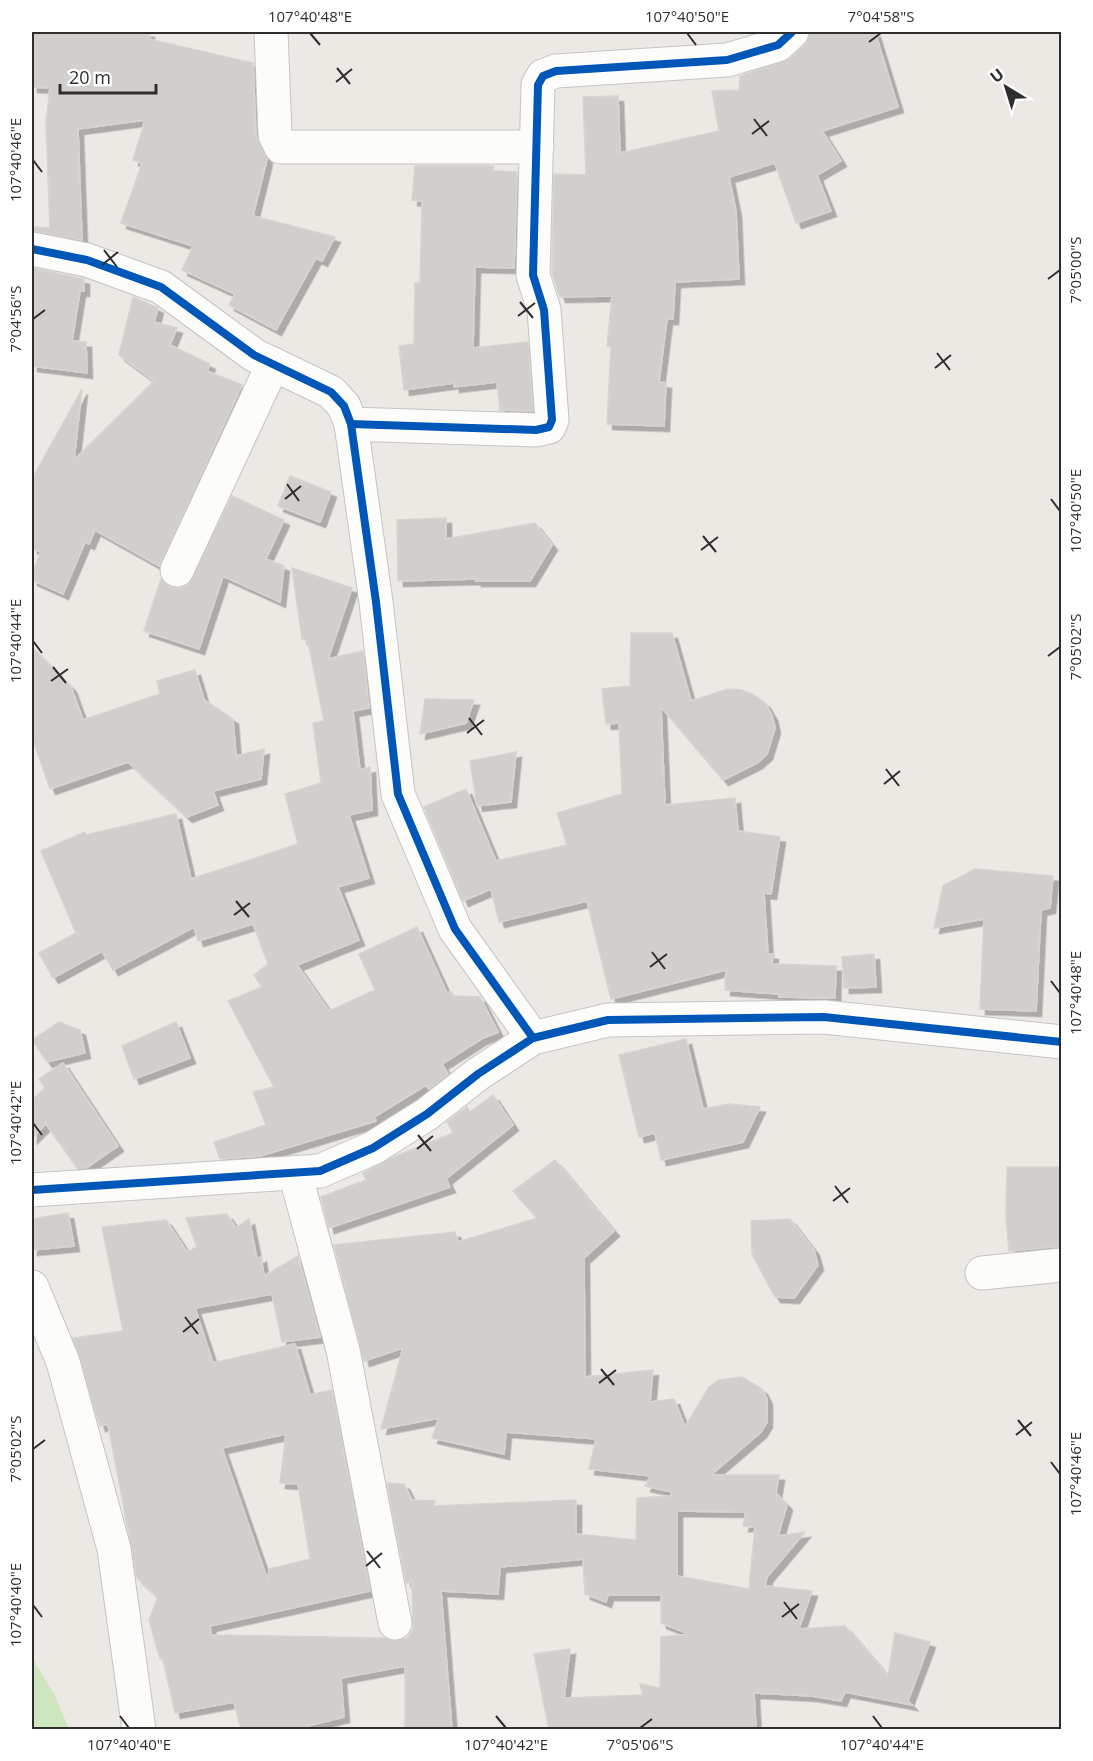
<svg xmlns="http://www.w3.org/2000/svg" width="1093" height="1761" font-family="'Open Sans',sans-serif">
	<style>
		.green { fill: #cee6be }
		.building { fill: #d1cecb; stroke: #d7d4d0; stroke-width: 1.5; fill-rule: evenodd; filter: url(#shadow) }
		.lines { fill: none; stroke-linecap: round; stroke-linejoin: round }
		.minor-casing { stroke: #c5c4c5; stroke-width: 35 }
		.minor { stroke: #fcfcfb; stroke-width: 33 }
		.cycleway-casing { stroke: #fff; stroke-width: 11 }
		.cycleway { stroke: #0057b8; stroke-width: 8 }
		.ticks { fill: none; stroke: #2e2e2e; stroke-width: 2 }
		.neatline { fill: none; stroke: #2e2e2e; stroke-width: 2 }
		.ticks-label { font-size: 15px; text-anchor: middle; fill: #2e2e2e }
	</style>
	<defs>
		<filter id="shadow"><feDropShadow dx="5.5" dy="5.5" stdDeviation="0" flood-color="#0004"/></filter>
	</defs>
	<rect width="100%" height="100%" fill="#ece8e4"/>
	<polygon class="green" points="32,1657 55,1696 69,1729 32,1729"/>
	<g class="building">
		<polygon points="32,32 149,32 149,39 253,63 256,136 267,159 253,216 335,237 322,261 316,258 276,330 229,305 235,294 182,270 193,246 121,223 142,163 133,160 145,120 78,129 82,240 32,231 32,227 50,228 46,123 50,88 32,87"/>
		<polygon points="810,32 875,32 898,107 822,131 841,161 817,175 831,211 796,223 775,163 729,177 736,211 739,279 675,282 673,319 667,319 659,382 666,383 664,426 607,424 611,347 607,346 612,296 560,297 552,272 554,174 586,175 583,97 618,96 620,153 719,131 712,91 739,90 740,76 790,59 805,45"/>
		<polygon points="415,166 494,166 493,171 517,172 514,268 475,267 473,348 528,342 533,411 500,410 497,382 454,387 454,383 404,390 399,346 414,344 415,283 420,283 422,201 412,200"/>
		<polygon points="32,268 84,279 84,291 80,291 72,341 86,342 87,373 32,366"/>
		<polygon points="133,297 158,308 154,322 177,328 170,345 210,364 207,371 242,385 159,566 95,530 89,544 85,542 63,594 32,580 32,573 41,552 32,548 32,479 82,389 74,460 154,381 119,355"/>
		<polygon points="290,476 331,492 320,522 278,506"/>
		<polygon points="232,496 284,520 266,559 284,566 280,602 223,576 199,649 144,631 161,579 170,587 179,589 188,585"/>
		<polygon points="446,518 446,539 535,523 552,545 530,581 476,581 477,579 398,581 397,520"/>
		<polygon points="292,568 352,588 328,659 363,651 369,708 353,711 360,770 370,767 372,810 349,815 369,878 338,887 359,940 297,965 329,1011 375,990 359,954 417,927 447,993 450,991 454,996 480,997 498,1032 481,1039 442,1064 448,1074 429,1089 426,1085 374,1117 376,1121 260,1156 220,1159 214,1142 266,1125 253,1092 274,1087 228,1001 262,987 254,975 268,964 253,924 198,941 194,927 113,970 102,951 53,978 39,953 76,933 41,851 85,832 86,835 176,814 191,879 298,844 285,794 321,783 313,723 324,721 308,641 302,639"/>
		<polygon points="631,633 672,633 691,701 728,689 742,690 754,695 765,703 772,715 775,728 767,754 757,763 723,780 661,707 665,805 735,798 738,831 780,837 771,894 764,893 768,954 773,954 772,964 836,966 835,998 779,997 779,994 725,990 726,970 611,999 587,901 499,922 491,889 463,901 424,807 466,789 496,861 567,845 557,813 622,794 619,723 606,724 602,689 630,686"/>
		<polygon points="32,647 71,687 83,720 160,694 157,681 195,670 204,700 233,719 236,756 264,749 261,779 213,791 218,805 187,817 128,762 50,789 32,737"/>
		<polygon points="425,699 474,700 466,723 420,734"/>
		<polygon points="516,752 511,802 477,806 470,761"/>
		<polygon points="975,869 1053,876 1050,908 1041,910 1036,1011 980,1009 984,919 934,928 943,886"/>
		<polygon points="874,954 876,987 844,988 842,957"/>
		<polygon points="59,1022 80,1030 85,1053 47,1062 32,1040"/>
		<polygon points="176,1022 190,1058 134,1079 122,1046"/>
		<polygon points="686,1039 703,1109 729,1104 760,1107 743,1142 661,1160 655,1133 639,1137 619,1055"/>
		<polygon points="63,1063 118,1146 86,1168 77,1168 46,1124 32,1138 32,1100 45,1088 39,1079"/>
		<polygon points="493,1095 513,1125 446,1179 450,1187 329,1228 321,1197 366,1180 363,1173 396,1156 453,1133 447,1122 467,1107 470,1112"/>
		<path d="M 555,1160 L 614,1231 L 584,1258 L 585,1377 L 653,1370 L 650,1402 L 674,1399 L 685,1427 L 709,1387 L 719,1380 L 742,1377 L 762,1389 L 767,1399 L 767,1422 L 761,1432 L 711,1475 L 779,1475 L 776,1493 L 787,1505 L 778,1536 L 805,1532 L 767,1577 L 765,1586 L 812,1591 L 799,1629 L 845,1626 L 888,1676 L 895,1633 L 930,1642 L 908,1701 L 912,1705 L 845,1692 L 841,1701 L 812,1696 L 754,1693 L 756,1730 L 549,1730 L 534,1654 L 570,1649 L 564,1698 L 643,1695 L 640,1684 L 660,1688 L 661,1637 L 689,1634 L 661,1623 L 661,1595 L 608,1595 L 606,1602 L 585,1594 L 583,1559 L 500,1567 L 498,1594 L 441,1591 L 452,1730 L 405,1730 L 405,1666 L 341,1678 L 344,1717 L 292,1730 L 241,1730 L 234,1702 L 175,1713 L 163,1659 L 160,1659 L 149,1620 L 158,1597 L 137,1578 L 108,1424 L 100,1426 L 73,1338 L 123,1331 L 102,1227 L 166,1220 L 187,1252 L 197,1247 L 186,1218 L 227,1214 L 236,1228 L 249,1219 L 257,1259 L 261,1257 L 264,1276 L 298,1256 L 320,1337 L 282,1342 L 272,1294 L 195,1308 L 213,1363 L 295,1344 L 310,1395 L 332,1390 L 370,1591 L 210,1626 L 211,1635 L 385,1638 L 398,1641 L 408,1638 L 413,1629 L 412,1582 L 406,1583 L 387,1483 L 404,1484 L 412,1500 L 435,1501 L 433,1506 L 576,1500 L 576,1534 L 636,1540 L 637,1498 L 671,1496 L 672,1492 L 645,1486 L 651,1476 L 589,1469 L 596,1439 L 506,1432 L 504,1454 L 432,1438 L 439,1418 L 381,1429 L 403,1348 L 364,1361 L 334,1245 L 455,1232 L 458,1242 L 537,1218 L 513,1191 ZM 286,1434 L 280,1483 L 298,1484 L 310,1559 L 269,1569 L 268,1581 L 222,1448 ZM 677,1511 L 746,1512 L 743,1526 L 755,1527 L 749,1589 L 677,1576 Z"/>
		<polygon points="1007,1167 1062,1167 1062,1246 1009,1251 1006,1217"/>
		<polygon points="68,1213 74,1246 32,1250 32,1219"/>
		<polygon points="790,1219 814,1250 818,1265 794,1298 775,1297 752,1254 751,1221"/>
	</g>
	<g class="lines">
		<defs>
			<g id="minor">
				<polyline points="271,32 275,135 281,147 537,147"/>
				<polyline points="32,249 87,260 161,287 254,355 331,392 344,406 351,424 376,602 398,794 455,929 533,1038"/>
				<polyline points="351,424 536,430 549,427 552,420 544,310 533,275 538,85 543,76 556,71 727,60 778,45 792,32"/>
				<polyline points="177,570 273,364"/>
				<polyline points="295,1173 343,1350 395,1623"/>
				<polyline points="32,1190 320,1171 373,1148 427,1114 478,1074 533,1038 608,1020 824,1017 1062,1042"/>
				<polyline points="982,1273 1062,1265"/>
				<polyline points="32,1287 63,1362 114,1549 139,1730"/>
			</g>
		</defs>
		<use href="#minor" class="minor-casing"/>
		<use href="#minor" class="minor"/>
		<defs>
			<g id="cycleway">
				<polyline points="32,249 87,260 161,287 254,355 331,392 344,406 351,424 376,602 398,794 455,929 533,1038"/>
				<polyline points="351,424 536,430 549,427 552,420 544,310 533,275 538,85 543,76 556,71 727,60 778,45 792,32"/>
				<polyline points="32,1190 320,1171 373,1148 427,1114 478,1074 533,1038 608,1020 824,1017 1062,1042"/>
			</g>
		</defs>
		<use href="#cycleway" class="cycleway-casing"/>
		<use href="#cycleway" class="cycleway"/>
	</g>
	<path class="ticks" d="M 310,33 L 320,45M 687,33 L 696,45M 869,42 L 881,33M 337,68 L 350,84M 336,82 L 352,69M 754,119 L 767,136M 752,134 L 769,121M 33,160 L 42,172M 104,250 L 117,267M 102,265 L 118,252M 1048,279 L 1060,270M 520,302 L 533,318M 518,316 L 535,303M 33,319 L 45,310M 937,353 L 950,370M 935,368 L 951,355M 287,484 L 299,501M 285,499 L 301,486M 1051,499 L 1060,511M 703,536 L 716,552M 701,550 L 718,537M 33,641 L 42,653M 1048,656 L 1060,647M 53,667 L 66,683M 51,681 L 68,669M 469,718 L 482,735M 467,733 L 484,720M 886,769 L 899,786M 884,784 L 900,771M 236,901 L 249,917M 234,915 L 250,903M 652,952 L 665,969M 650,967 L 667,954M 1051,981 L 1060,993M 33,1123 L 42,1135M 418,1135 L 431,1151M 417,1149 L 433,1136M 835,1186 L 848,1203M 833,1201 L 850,1188M 185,1317 L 198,1334M 183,1332 L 199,1319M 601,1369 L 614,1385M 599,1383 L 616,1370M 1018,1420 L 1031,1436M 1016,1435 L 1032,1422M 33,1449 L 45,1440M 1051,1462 L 1060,1474M 367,1551 L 380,1568M 366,1566 L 382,1553M 784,1602 L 797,1619M 33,1605 L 42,1617M 782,1617 L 799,1604M 120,1716 L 129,1728M 496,1716 L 506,1728M 873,1716 L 882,1728M 640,1728 L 652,1719"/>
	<rect width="1093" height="1761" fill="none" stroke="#ffffff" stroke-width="66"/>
	<g transform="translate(1006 87) rotate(322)" stroke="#ffffff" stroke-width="4.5" paint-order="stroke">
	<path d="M0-4.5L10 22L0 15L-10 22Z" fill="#2e2e2e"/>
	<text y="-9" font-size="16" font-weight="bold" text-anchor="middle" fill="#2e2e2e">U</text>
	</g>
	<path d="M60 84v9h96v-9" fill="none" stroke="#2e2e2e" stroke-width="3"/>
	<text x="69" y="84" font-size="18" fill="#2e2e2e" stroke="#ffffff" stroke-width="4.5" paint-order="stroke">20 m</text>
	<rect x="33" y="33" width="1027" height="1695" class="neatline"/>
	<g class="ticks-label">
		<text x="310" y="22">107°40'48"E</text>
		<text x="687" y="22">107°40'50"E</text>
		<text x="881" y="22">7°04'58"S</text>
		<text transform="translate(16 160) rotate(-90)" y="5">107°40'46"E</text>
		<text transform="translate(1076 270) rotate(-90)" y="5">7°05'00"S</text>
		<text transform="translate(16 319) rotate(-90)" y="5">7°04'56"S</text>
		<text transform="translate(1076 511) rotate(-90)" y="5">107°40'50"E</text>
		<text transform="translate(16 641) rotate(-90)" y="5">107°40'44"E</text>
		<text transform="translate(1076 647) rotate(-90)" y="5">7°05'02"S</text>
		<text transform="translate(1076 993) rotate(-90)" y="5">107°40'48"E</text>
		<text transform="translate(16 1123) rotate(-90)" y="5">107°40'42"E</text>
		<text transform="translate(16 1449) rotate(-90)" y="5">7°05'02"S</text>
		<text transform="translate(1076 1474) rotate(-90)" y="5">107°40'46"E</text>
		<text transform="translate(16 1605) rotate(-90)" y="5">107°40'40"E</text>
		<text x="129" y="1750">107°40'40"E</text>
		<text x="506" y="1750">107°40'42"E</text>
		<text x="640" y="1750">7°05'06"S</text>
		<text x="882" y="1750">107°40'44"E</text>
	</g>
</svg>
